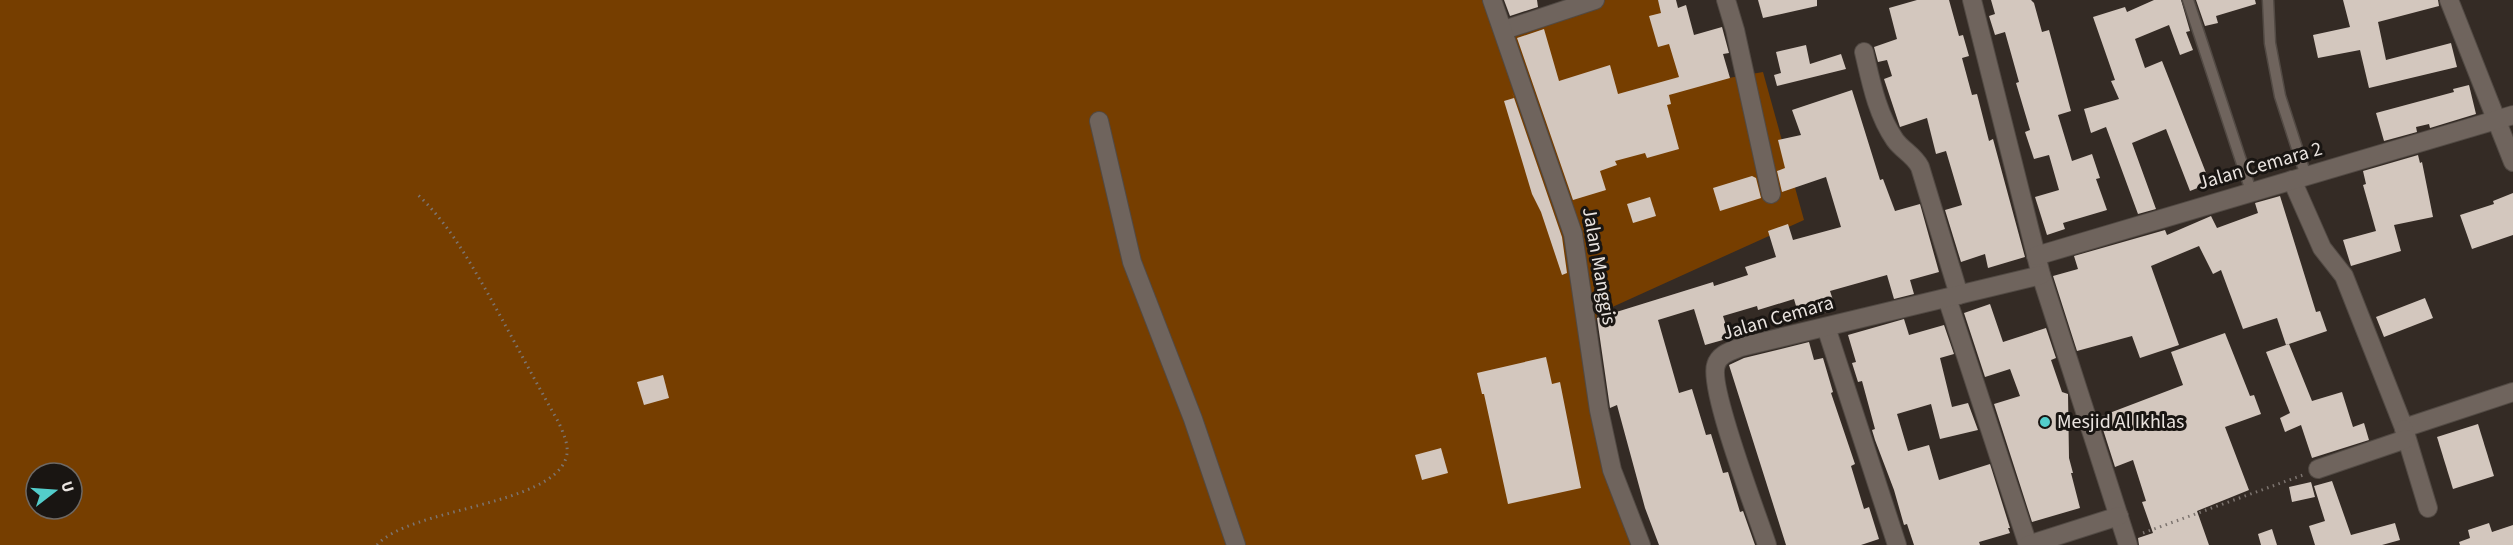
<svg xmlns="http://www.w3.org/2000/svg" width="2513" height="545" font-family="'Source Sans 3',sans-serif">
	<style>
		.green { fill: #763e00; fill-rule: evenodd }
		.building { fill: #d3c7be }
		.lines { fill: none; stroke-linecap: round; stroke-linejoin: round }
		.service-casing { stroke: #524a44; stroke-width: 13 }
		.minor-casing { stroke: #524a44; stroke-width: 20 }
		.tertiary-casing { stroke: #524a44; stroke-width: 20 }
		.path { stroke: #7c746f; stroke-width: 3; stroke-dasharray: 1.5 4.5; stroke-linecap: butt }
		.service { stroke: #6f645d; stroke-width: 10 }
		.minor { stroke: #6f645d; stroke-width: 18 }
		.tertiary { stroke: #6f645d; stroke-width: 18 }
		.poi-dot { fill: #53cdcb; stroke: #191512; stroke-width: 2 }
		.labels { text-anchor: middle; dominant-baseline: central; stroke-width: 6; stroke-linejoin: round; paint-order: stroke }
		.street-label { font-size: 20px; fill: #eae4e0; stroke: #191512 }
		.poi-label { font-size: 20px; fill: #eae4e0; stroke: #191512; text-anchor: start }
	</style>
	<rect width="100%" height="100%" fill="#342b25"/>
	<path class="green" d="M 0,0 L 1495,0 L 1504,27 L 1573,0 L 1659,0 L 1717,80 L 1763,72 L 1804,220 L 1597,314 L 1590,359 L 1643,545 L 0,545 ZM 36,473 L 72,473 L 72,509 L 36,509 Z"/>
	<g class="building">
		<polygon points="1504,0 1537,0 1538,7 1510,16"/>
		<polygon points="1658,0 1676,0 1678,8 1686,5 1694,35 1722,27 1729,53 1723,54 1730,78 1669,95 1671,104 1667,105 1679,149 1647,158 1645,153 1615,161 1617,165 1600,171 1606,190 1573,200 1517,38 1544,29 1559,81 1610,65 1618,94 1679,77 1669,44 1658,47 1649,16 1661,13"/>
		<polygon points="1758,0 1817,0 1817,6 1763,18"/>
		<polygon points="1917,0 1949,0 1959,36 1963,35 1969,56 1962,58 1972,95 1977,94 1989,141 1993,139 2025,257 1988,268 1985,254 1961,262 1945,210 1962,205 1946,151 1936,154 1927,118 1900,127 1884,79 1892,76 1887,60 1878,62 1874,47 1897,39 1889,8"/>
		<polygon points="1991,0 2031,0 2034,3 2042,32 2049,30 2071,111 2058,115 2072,161 2092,154 2100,178 2096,179 2107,210 2063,223 2065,229 2047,235 2035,197 2059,190 2049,155 2034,159 2025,132 2030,130 2016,83 2019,82 2005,32 1995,35 1989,16 1995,14"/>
		<polygon points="2154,0 2181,0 2190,31 2186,32 2193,50 2180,55 2169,25 2135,39 2145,68 2162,61 2210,183 2190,191 2166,129 2132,143 2156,209 2138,214 2106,127 2091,133 2084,109 2119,99 2111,81 2115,80 2093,17 2125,7 2127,12"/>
		<polygon points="2196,0 2255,0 2256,4 2216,16 2218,23 2205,26"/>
		<polygon points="2343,0 2438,0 2439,6 2378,22 2386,60 2451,43 2457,67 2369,88 2360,50 2318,58 2313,35 2350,27"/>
		<polygon points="1806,45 1810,64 1841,54 1846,69 1777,86 1774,75 1781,73 1776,52"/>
		<polygon points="2469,85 2476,114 2430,128 2429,124 2416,127 2417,132 2384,141 2376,113 2454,92 2453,89"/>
		<polygon points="1852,90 1880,180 1883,179 1895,211 1920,204 1939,272 1910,280 1914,294 1894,299 1887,275 1830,291 1836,309 1800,320 1794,299 1758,310 1757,306 1723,316 1730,338 1705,345 1694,309 1658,320 1679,393 1692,389 1706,435 1711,434 1723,473 1728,472 1740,512 1743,511 1755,545 1659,545 1645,508 1617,405 1610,408 1597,318 1713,282 1714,286 1748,275 1745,267 1776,257 1768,231 1788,224 1793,240 1841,227 1826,177 1782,192 1777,171 1785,168 1778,140 1801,135 1792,110"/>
		<polygon points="1512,92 1562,237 1567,273 1562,275 1541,212 1532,194 1504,101 1514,98"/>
		<polygon points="2418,155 2420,163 2422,162 2433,217 2394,225 2401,251 2351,266 2343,240 2376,231 2363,185 2366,184 2363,171"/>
		<polygon points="1752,176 1756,178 1761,198 1720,211 1713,188"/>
		<polygon points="2513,193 2513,235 2472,249 2460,215 2494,204 2493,201"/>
		<polygon points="2280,196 2316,312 2320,311 2327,331 2286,345 2277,318 2243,329 2221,270 2213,274 2199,246 2151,266 2179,345 2140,358 2132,336 2077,351 2053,276 2078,269 2074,256 2165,230 2167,235 2211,216 2217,228 2258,213 2255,203"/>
		<polygon points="1650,197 1656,216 1633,223 1627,204"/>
		<polygon points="2425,298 2433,318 2384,337 2376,317"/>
		<polygon points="1990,304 2003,342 2046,328 2056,358 2051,360 2062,392 2068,394 2069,458 2073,473 2071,473 2080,508 2032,522 1994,404 2020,396 2010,369 1985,377 1964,313"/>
		<polygon points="1904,319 1909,335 1944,325 1954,354 1940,358 1952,407 1968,403 1978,430 1940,439 1931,404 1897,414 1908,451 1929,445 1939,480 1990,464 2010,528 2008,528 2010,533 1979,542 1980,545 1914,545 1907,524 1904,525 1894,490 1875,440 1872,430 1875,429 1862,381 1858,382 1852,363 1856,362 1848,335"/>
		<polygon points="2225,333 2250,396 2254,395 2261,414 2225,427 2249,490 2197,511 2209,545 2139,545 2138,538 2153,533 2142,502 2146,501 2133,460 2115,467 2099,417 2183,385 2171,352"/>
		<polygon points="1809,342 1814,360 1823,358 1833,392 1831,393 1855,464 1851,466 1864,509 1869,507 1879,539 1861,545 1786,545 1729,365 1744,358"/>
		<polygon points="2289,344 2312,401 2342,392 2353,427 2364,423 2369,440 2312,458 2301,425 2285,432 2280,418 2290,413 2266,352"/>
		<polygon points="1546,357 1552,384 1560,382 1581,488 1508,504 1484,394 1482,394 1477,373"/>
		<polygon points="663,375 669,398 644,405 637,382"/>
		<polygon points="2478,424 2494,476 2453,489 2437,437"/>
		<polygon points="1441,448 1448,473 1422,480 1415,455"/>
		<polygon points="2332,481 2351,535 2395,523 2400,540 2382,545 2315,545 2309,526 2325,521 2314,486"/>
		<polygon points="2311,482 2315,497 2292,502 2289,487"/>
		<polygon points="2489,523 2492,532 2513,525 2513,545 2460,545 2459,542 2470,538 2468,530"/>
		<polygon points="2272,529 2277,545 2261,545 2258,534"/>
	</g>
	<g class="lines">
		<defs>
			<g id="service">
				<polyline points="2188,0 2251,191"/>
				<polyline points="2268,0 2270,43 2280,96 2306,176"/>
			</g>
			<g id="minor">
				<polyline points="1726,0 1735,30 1771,194"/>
				<polyline points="1972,0 2041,275 2128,545"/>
				<polyline points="2449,0 2513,162"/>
				<polyline points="1504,30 1595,0"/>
				<path d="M 1864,52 C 1871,82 1877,114 1895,140 C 1902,150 1914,155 1920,167 L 1959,295"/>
				<polyline points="1099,121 1132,262 1193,419 1236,545"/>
				<polyline points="2292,180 2322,248 2344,276 2404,428 2513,392"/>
				<polyline points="2036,256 2513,115"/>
				<polyline points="1947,298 2028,545"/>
				<polyline points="1826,327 1897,545"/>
				<polyline points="2404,429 2428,508"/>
				<polyline points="2318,469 2406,439"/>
				<path d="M 1767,545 C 1757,514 1708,388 1716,365 C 1719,354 1731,351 1741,347 L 2041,275"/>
				<polyline points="2028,545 2119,516"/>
			</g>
			<polyline id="tertiary" points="1492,0 1573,234 1599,410 1612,470 1641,545"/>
		</defs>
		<use href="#service" class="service-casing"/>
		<use href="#minor" class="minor-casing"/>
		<use href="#tertiary" class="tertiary-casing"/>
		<g class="path">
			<polyline points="2143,533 2303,475"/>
			<path d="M 377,545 C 409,508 551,506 566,458 C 570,446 563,433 559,423 C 534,379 511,335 487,292 C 467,257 447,222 417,194"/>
		</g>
		<use href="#service" class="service"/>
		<use href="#minor" class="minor"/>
		<use href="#tertiary" class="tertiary"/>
	</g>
	<circle class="poi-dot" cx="2045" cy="422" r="6"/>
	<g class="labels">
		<g class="street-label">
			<text transform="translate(2260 166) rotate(-16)">Jalan Cemara 2</text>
			<text transform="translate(1599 266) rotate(80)">Jalan Manggis</text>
			<text transform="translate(1778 318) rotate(-16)">Jalan Cemara</text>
		</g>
		<g class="poi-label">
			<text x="2057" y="422">Mesjid Al Ikhlas</text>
		</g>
	</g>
	<g transform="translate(54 491) rotate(73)"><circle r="28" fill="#191512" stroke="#6d6864" stroke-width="1.5"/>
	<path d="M0-4.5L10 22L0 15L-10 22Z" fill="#53cdcb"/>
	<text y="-9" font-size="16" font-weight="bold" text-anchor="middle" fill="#eae4e0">U</text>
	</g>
</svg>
